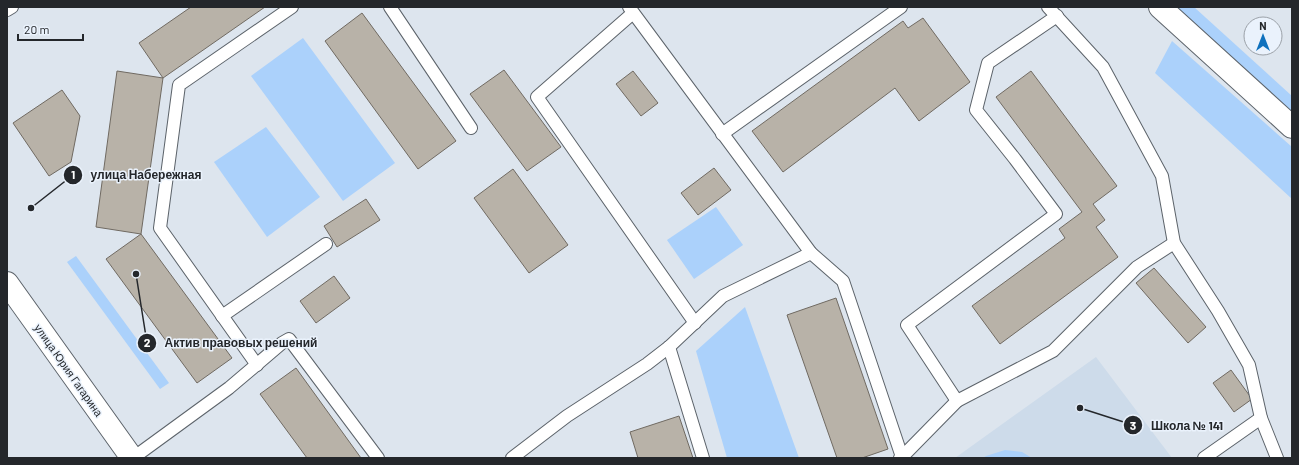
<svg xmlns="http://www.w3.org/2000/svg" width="1299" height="465" font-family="Barlow,sans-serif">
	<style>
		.built { fill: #cddbea }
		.green { fill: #abd1fb }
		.building { fill: #b8b2a8; stroke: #706a62 }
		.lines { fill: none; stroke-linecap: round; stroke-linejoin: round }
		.service-casing { stroke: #5c636a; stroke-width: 14 }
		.tertiary-casing { stroke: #5c636a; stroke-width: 24 }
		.secondary-casing { stroke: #5c636a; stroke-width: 24 }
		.service { stroke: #fff; stroke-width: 12 }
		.tertiary { stroke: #fff; stroke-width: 22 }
		.secondary { stroke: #fff; stroke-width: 22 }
		.labels { text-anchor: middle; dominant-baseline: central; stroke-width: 3; stroke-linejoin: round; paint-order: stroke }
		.street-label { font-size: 11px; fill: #24272b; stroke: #eaf2fc }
		.leader { fill: none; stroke: #24272b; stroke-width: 1.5 }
		.callout-dot { fill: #24272b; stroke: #eaf2fc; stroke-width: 1.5 }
		.mark-label { font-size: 12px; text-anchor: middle; font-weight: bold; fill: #fff }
		.callout-label { font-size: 12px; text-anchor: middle; font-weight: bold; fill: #24272b; stroke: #eaf2fc; stroke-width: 3; stroke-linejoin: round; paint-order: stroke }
	</style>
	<rect width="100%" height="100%" fill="#dde5ee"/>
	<polygon class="built" points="1096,357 1172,458 955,458"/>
	<g class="green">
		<polygon points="1174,7 1194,7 1292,96 1292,112"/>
		<polygon points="303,38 395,163 343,201 251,76"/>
		<polygon points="1172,41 1292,147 1292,199 1155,73"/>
		<polygon points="266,127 320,197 267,237 214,162"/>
		<polygon points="716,207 743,245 694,279 667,240"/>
		<polygon points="76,256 169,383 160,389 67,262"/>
		<polygon points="745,307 799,458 727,458 696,351"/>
		<polygon points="1005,450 1022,452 1032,458 983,458 986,456"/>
	</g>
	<g class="building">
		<polygon points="191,7 265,7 163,78 139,43"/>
		<polygon points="362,13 456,141 418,169 325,41"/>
		<polygon points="923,18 970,82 919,121 895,88 783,172 752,131 903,21 908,28"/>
		<polygon points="504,70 561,147 527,171 470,94"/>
		<polygon points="117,71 163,78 141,234 96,227"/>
		<polygon points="633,71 658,103 641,116 616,84"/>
		<polygon points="1031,71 1117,186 1093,204 1105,220 1096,227 1118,257 1000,344 972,306 1065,238 1059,229 1082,212 996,97"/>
		<polygon points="62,90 80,116 71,162 49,176 13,123"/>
		<polygon points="714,168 731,190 698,215 681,193"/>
		<polygon points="513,169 568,245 529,273 474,198"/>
		<polygon points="366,199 380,220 337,247 324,226"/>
		<polygon points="141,234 232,358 197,383 106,259"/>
		<polygon points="1154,268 1206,327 1188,343 1136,283"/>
		<polygon points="334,276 350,298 316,323 300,301"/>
		<polygon points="836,298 888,449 862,458 837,458 787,315"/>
		<polygon points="296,368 361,458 307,458 260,394"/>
		<polygon points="1231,370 1252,399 1234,412 1213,383"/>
		<polygon points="679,416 693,458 638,458 630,432"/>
	</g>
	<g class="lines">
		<defs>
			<g id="service">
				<polyline points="390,7 471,128"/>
				<polyline points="629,7 811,253 843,281 902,457 900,458"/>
				<polyline points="1048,7 1103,67 1162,176 1174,243 1218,311 1249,365 1261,418 1277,458"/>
				<polyline points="7,10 12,7"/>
				<polyline points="633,13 537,97 695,323"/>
				<polyline points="1057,16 988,63 976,110 1015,159 1056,214 907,325 957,401 1053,351 1137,267 1174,243"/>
				<polyline points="722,134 901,7"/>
				<polyline points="222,316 326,244"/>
				<polyline points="669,347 703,458"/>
				<polyline points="257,365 160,228 179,85 292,7"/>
				<polyline points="902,457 957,401"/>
				<polyline points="133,458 229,388 282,343 289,339 378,458"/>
				<polyline points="512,458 567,416 647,364 669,347 723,296 811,253"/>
				<polyline points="1204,458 1261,418"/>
			</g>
			<polyline id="tertiary" points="1160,7 1292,127"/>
			<polyline id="secondary" points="7,283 132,458"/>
		</defs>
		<use href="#service" class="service-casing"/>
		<use href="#tertiary" class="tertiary-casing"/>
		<use href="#secondary" class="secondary-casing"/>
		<use href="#service" class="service"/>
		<use href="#tertiary" class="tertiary"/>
		<use href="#secondary" class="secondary"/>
	</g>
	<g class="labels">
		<g class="street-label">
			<text transform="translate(69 370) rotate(55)">улица Юрия Гагарина</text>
		</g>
	</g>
	<path class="leader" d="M31 208L73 175M136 274L147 343M1080 408L1133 425"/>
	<g class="callout-dot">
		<circle cx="31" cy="208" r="4"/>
		<circle cx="136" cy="274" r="4"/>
		<circle cx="1080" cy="408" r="4"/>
		<circle cx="73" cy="175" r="10"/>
		<circle cx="147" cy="343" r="10"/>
		<circle cx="1133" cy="425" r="10"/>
	</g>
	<g class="mark-label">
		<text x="73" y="179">1</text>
		<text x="147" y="347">2</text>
		<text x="1133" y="430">3</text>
	</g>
	<g class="callout-label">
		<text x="146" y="179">улица Набережная</text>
		<text x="241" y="347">Актив правовых решений</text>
		<text x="1187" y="430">Школа № 141</text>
	</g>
	<rect width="1299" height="465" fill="none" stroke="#24272b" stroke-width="16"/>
	<g transform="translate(1263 36)"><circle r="19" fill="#eaf2fc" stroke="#9ba1a8"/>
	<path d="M0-3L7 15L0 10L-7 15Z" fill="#0f71bd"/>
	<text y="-6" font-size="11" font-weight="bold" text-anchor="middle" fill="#24272b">N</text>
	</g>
	<path d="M18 34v6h65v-6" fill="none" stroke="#24272b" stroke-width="2"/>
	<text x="24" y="34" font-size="12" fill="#24272b" stroke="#eaf2fc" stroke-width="3" paint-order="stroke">20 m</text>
</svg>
